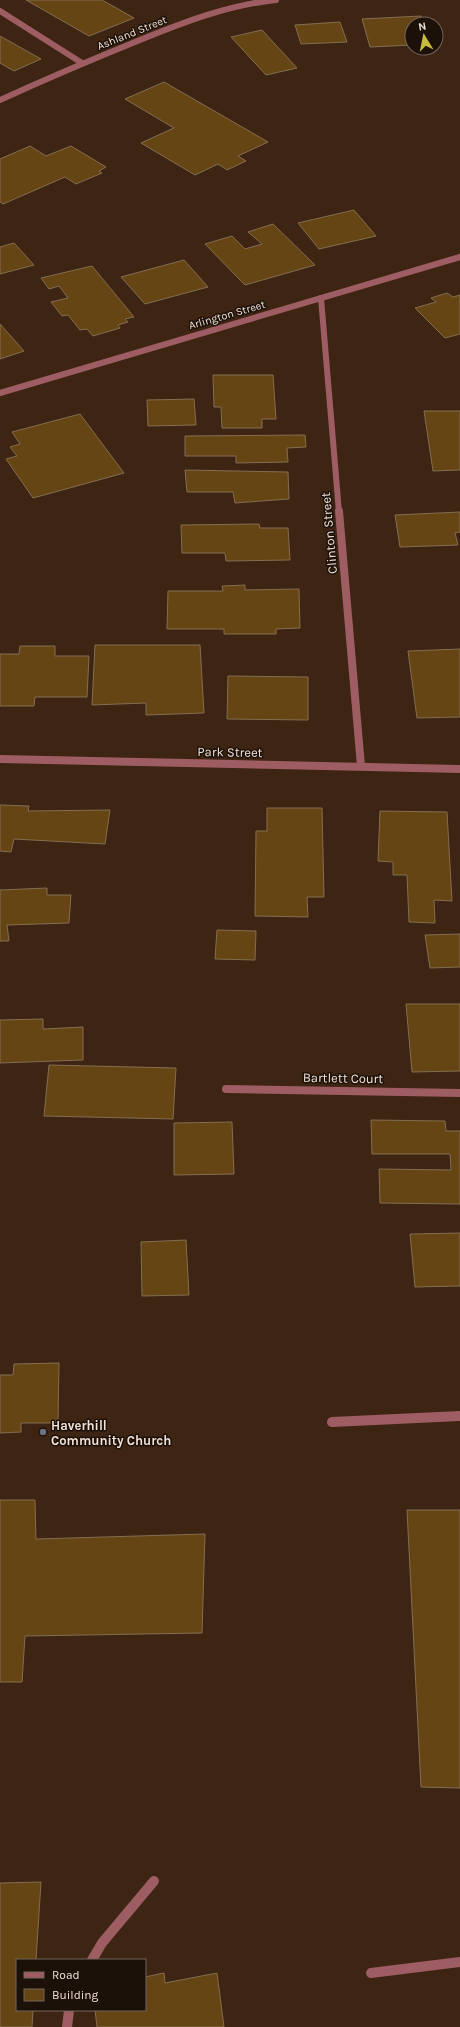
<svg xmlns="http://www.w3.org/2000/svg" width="460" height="2027" font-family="Karla,sans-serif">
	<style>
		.building { fill: #664514; stroke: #836e52 }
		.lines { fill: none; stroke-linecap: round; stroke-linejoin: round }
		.service { stroke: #9e5d63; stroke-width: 10 }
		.minor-far1 { stroke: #9e5d63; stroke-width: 6 }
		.minor { stroke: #9e5d63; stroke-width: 8 }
		.worship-dot { fill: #6b7280; stroke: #1c1109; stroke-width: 1.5 }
		.labels { text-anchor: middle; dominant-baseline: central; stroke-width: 3; stroke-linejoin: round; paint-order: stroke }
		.far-street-label { font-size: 11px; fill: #f2e1d6; stroke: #1c1109 }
		.street-label { font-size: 13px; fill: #f2e1d6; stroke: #1c1109 }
		.poi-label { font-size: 13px; font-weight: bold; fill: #f2e1d6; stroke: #1c1109; text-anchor: start }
	</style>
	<rect width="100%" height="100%" fill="#3e2412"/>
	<g class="building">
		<polygon points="26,0 102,0 134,18 89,36"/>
		<polygon points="421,16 424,24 412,24 412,45 370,47 362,19"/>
		<polygon points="340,22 347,42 301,44 295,25"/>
		<polygon points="262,30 297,68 266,75 231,37"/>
		<polygon points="0,36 41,59 14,71 0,63"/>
		<polygon points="164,82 268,142 238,156 246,161 227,170 218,164 195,175 141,143 174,128 125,99"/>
		<polygon points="30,146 46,156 71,146 106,167 99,171 102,173 76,184 65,177 3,204 0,202 0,159"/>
		<polygon points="354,210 376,236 319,249 298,223"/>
		<polygon points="273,224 315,265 245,285 205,244 232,236 245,249 262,244 248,232"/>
		<polygon points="14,243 34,265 0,274 0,247"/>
		<polygon points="184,260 208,287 145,304 121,277"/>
		<polygon points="92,266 134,317 125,319 128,322 118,325 120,328 93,336 87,329 80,330 68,315 62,316 51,302 68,298 59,286 49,289 41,278"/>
		<polygon points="447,293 453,297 460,295 460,334 445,338 415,308 436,302 431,298"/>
		<polygon points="0,324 24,351 0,359"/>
		<polygon points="213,375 273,375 276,419 262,419 262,428 222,428 221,407 214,407"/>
		<polygon points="194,399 196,425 148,426 147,400"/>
		<polygon points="424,411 460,411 460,470 433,471"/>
		<polygon points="80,414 124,473 33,498 6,459 17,456 10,447 20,444 12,432"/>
		<polygon points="305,435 306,447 287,448 288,462 236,463 236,456 185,456 185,436"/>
		<polygon points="185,470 288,472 289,499 235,503 233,492 187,492"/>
		<polygon points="460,512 460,532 455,533 458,545 400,547 395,515"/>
		<polygon points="259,524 260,528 288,528 290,560 226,561 225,553 182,553 181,525"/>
		<polygon points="245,585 245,590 299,589 300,628 276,629 276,634 224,634 224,629 167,629 168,591 223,591 222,586"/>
		<polygon points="95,645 200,645 204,713 146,715 146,703 92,705"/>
		<polygon points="20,646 55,646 55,656 89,656 87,697 35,697 34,706 0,706 0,654 19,654"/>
		<polygon points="460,649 460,717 417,718 408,651"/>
		<polygon points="228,676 308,677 308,720 227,719"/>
		<polygon points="0,805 29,806 28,811 110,810 105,844 14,839 11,852 0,851"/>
		<polygon points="267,808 322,808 324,897 307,897 308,917 255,916 256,831 267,831"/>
		<polygon points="380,811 447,812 452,901 434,900 435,923 409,922 407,875 393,875 393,862 378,861"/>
		<polygon points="47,888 47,895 71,895 69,923 7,925 9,941 0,941 0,890"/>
		<polygon points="217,930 256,931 255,960 215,959"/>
		<polygon points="460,934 460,967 430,968 425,935"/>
		<polygon points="406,1004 460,1004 460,1071 412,1072"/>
		<polygon points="43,1019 43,1029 83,1027 83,1060 0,1063 0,1020"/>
		<polygon points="49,1065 176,1068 173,1119 44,1116"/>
		<polygon points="371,1120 445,1121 446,1131 460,1131 460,1204 380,1203 379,1169 451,1170 450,1154 372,1154"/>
		<polygon points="232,1122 234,1174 174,1175 174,1123"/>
		<polygon points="460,1233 460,1286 415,1287 410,1234"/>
		<polygon points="186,1240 189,1295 142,1296 141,1242"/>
		<polygon points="59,1363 58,1423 21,1423 21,1432 0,1433 0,1375 13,1375 14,1364"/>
		<polygon points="0,1500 35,1500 36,1539 205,1534 202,1633 25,1636 22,1682 0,1682"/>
		<polygon points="407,1510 460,1510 460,1788 421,1787"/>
		<polygon points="41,1882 36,1960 17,1960 17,2010 33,2010 32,2027 0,2027 0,1883"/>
		<polygon points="164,1973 165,1983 217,1973 224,2027 97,2027 95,2010 145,2010 145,1977"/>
	</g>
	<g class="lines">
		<g class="service">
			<polyline points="332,1422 460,1416"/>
			<polyline points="92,1960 102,1943 154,1881"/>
			<polyline points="371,1973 460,1962"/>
			<polyline points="67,2027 69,2010"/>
		</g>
		<g class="minor-far1">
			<polyline points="0,11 82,63"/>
			<path d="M 0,100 C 46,79 93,59 140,40 C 184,22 228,5 276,0"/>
			<polyline points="321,298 339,512"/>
			<polyline points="0,393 460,257"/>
		</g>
		<g class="minor">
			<polyline points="339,511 361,766"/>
			<polyline points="0,759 460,769"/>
			<polyline points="226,1089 460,1093"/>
		</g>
	</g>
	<circle class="worship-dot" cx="43" cy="1432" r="4"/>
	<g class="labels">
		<g class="far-street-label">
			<text transform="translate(132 33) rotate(-22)">Ashland Street</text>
			<text transform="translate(227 315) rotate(-16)">Arlington Street</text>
		</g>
		<g class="street-label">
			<text transform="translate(329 533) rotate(-95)">Clinton Street</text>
			<text transform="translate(230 752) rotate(1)">Park Street</text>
			<text transform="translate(343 1078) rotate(1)">Bartlett Court</text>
		</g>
		<g class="poi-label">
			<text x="51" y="1425">Haverhill<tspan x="51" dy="15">Community Church</tspan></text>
		</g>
	</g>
	<rect x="16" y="1959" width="130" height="52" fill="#1c1109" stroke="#72645b"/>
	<rect x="24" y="1972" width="20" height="6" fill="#9e5d63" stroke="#72645b"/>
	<text x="52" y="1979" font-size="12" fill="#f2e1d6">Road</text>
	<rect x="24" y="1989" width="20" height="12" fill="#664514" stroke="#72645b"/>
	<text x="52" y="1999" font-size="12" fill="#f2e1d6">Building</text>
	<g transform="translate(424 36) rotate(350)"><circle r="19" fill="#1c1109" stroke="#72645b"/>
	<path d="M0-3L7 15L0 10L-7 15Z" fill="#c7bb3b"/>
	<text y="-6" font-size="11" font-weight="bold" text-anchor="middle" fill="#f2e1d6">N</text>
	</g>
</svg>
